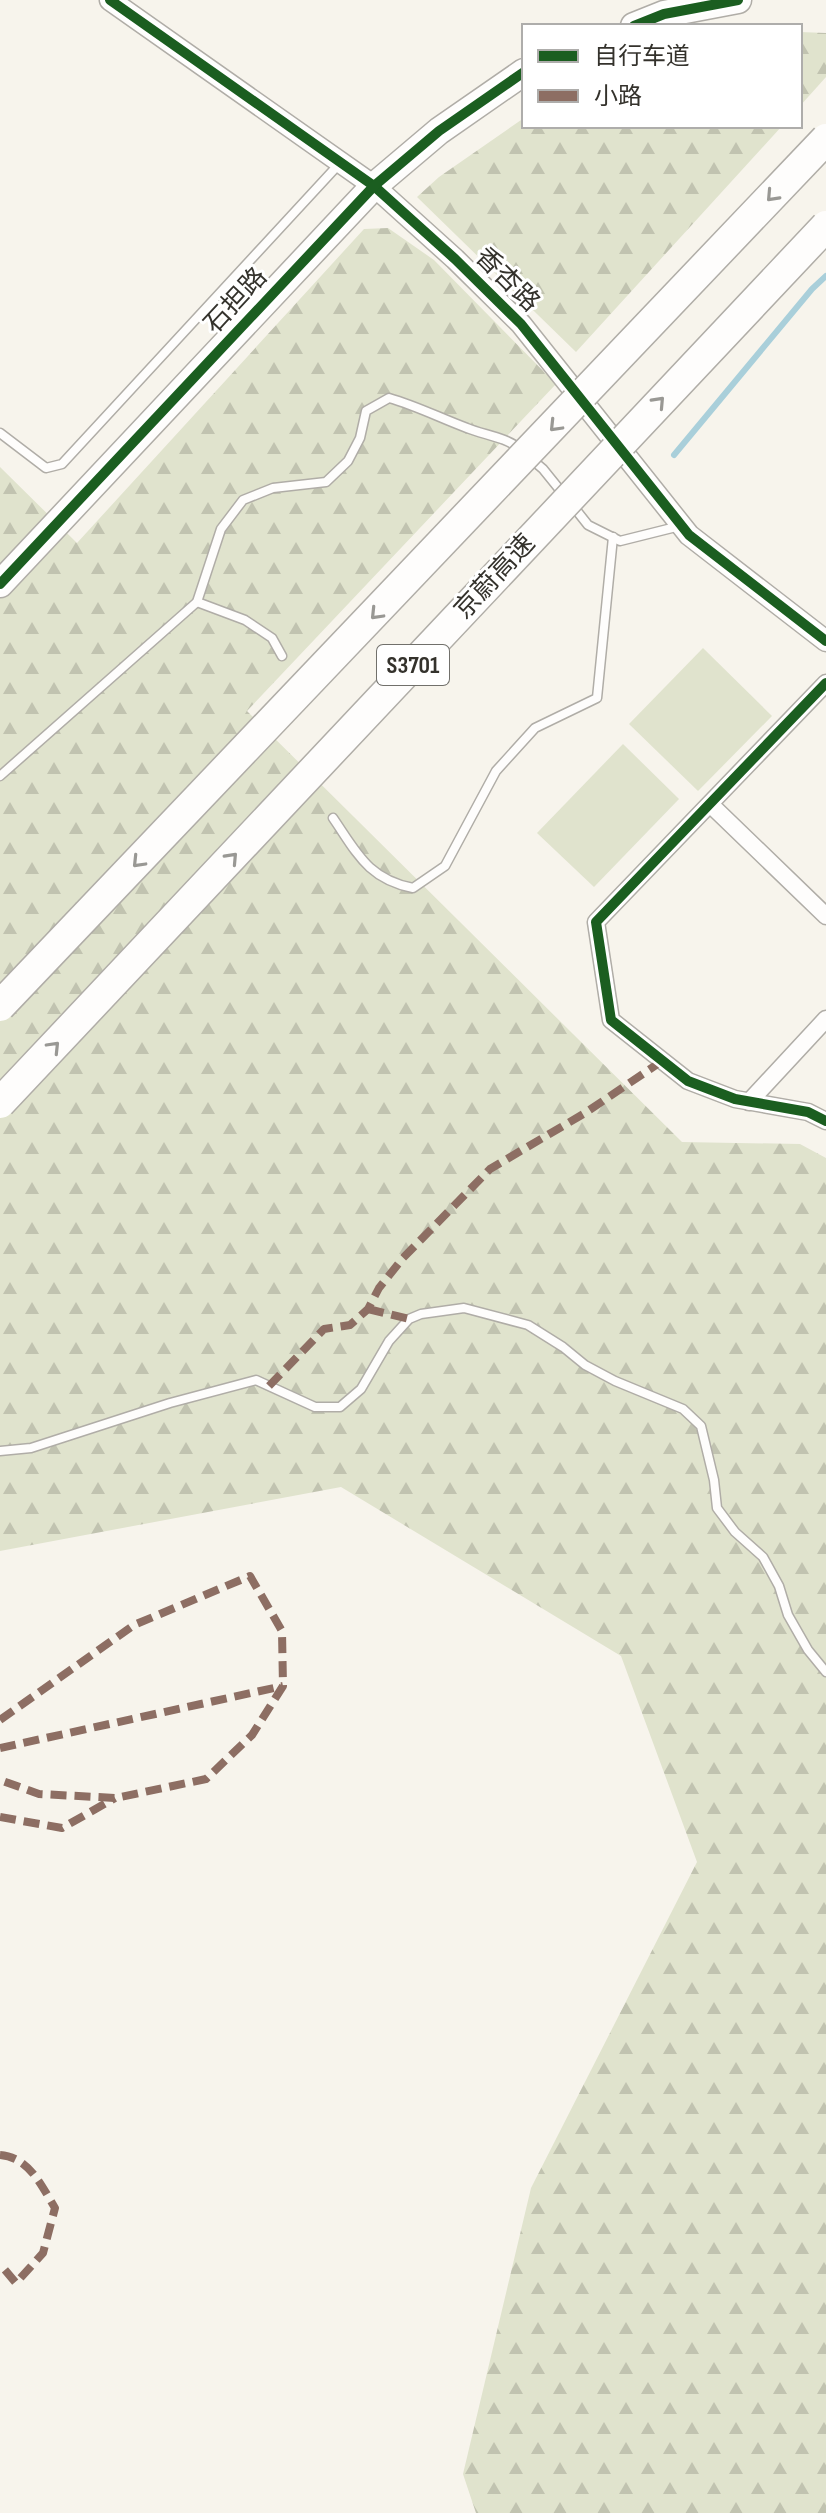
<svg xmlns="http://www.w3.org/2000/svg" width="826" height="2513" font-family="'Sofia Sans Condensed','Noto Sans SC',sans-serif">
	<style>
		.forest { fill: url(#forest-firs) }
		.pitch { fill: #e0e3cd }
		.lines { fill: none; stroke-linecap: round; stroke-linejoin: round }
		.stream { stroke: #a9cfda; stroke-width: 6 }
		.service-casing { stroke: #b0ada7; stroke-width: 11 }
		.minor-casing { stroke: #b0ada7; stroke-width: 19 }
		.tertiary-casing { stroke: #b0ada7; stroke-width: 23 }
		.primary-casing { stroke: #b0ada7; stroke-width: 29 }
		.service { stroke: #fefdfc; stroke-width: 8 }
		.minor { stroke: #fefdfc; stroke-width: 16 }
		.tertiary { stroke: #fefdfc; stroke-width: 20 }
		.primary { stroke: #fefdfc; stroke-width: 26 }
		.motorway-bridge-casing { stroke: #b0ada7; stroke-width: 33; stroke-linecap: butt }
		.motorway-bridge { stroke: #fefdfc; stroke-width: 30 }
		.quiet { stroke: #8d6e63; stroke-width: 8; stroke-dasharray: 16 8; stroke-linecap: butt }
		.cycleway-casing { stroke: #fff; stroke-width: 15 }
		.cycleway { stroke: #1b5e20; stroke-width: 10 }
		.oneway { stroke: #999894 }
		.labels { text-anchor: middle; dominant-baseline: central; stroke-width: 6; stroke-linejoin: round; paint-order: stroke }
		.shield { fill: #fff; stroke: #71706b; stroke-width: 2 }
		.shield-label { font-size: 24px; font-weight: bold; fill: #34322c }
		.street-label { font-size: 26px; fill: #34322c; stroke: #fff }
	</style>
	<defs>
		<pattern id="forest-firs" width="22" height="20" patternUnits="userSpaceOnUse" patternTransform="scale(2)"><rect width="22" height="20" fill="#e0e3cd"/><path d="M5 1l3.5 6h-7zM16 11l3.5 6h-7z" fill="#c1c3b0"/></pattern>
	</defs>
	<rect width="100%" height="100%" fill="#f7f4ec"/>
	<g class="forest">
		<polygon points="800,32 826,33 826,77 800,106"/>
		<polygon points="524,118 524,126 782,126 576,352 417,197 439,177"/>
		<polygon points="388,228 434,260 556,384 247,711 682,1142 800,1144 826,1158 826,2513 476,2513 463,2474 531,2188 697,1862 621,1656 341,1487 0,1551 0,467 77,543 364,229"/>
	</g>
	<g class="pitch">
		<polygon points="703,648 772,716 698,791 629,724"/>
		<polygon points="623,744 679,799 594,887 537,833"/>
	</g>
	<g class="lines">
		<polyline class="stream" points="674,455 812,289 826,276"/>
		<defs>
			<g id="service">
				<polyline points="0,433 46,468 62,464 340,163"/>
				<polyline points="530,458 543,469 564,495"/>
				<polyline points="573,506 588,525 620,541 680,526"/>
				<polyline points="197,602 245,620 272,638 282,656"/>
				<path d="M 0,776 L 197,602 L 221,529 L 243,500 L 273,488 L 326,482 L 348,461 L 360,438 L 366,411 L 389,398 C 417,406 440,418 467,428 C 484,435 506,437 520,449"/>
				<path d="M 333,818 C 357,853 368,879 413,888 L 445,866 L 496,771 L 535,728 L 597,698 L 613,537"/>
				<polyline points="0,1451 31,1448 170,1403 256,1380 315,1407 340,1407 361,1389 389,1341 409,1319 421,1314 464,1308 528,1325 563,1347 585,1365 615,1381 683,1409 701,1426 714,1480 717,1508 735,1532 763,1557 779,1586 788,1615 808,1650 826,1672"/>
			</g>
			<g id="minor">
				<polyline points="826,683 596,922 611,1020 688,1081 735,1099 808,1112 826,1121"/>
				<polyline points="710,804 826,916"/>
				<polyline points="749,1102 826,1019"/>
			</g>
			<polyline id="tertiary" points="110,0 374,186 455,259 521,324 689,535 826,641"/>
			<g id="primary">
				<polyline points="634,26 664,14 738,0"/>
				<polyline points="0,584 374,186 439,131 524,72"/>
			</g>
		</defs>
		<use href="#service" class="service-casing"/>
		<use href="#minor" class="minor-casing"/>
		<use href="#tertiary" class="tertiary-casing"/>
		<use href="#primary" class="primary-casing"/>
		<use href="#service" class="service"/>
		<use href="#minor" class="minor"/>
		<use href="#tertiary" class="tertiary"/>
		<use href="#primary" class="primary"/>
		<defs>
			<g id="motorway-bridge">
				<polyline points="0,1006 826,139"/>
				<polyline points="0,1103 826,226"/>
			</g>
		</defs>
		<use href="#motorway-bridge" class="motorway-bridge-casing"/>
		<use href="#motorway-bridge" class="motorway-bridge"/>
		<g class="quiet">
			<polyline points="368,1309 409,1319"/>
			<polyline points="269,1386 324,1329 350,1325 368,1309 379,1288 403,1258 490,1169 585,1113 662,1061"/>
			<polyline points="0,1720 134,1625 250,1576 282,1631 283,1686 252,1735 206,1779 116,1798 39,1794 0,1780"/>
			<polyline points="0,1748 283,1686"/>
			<polyline points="0,1817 62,1828 115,1798"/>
			<path d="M 0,2155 C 29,2157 41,2185 55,2208 L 43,2253 L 16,2283 L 0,2264"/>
		</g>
		<defs>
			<g id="cycleway">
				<polyline points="110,0 374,186 455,259 521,324 689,535 826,641"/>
				<polyline points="634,26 664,14 738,0"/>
				<polyline points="0,584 374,186 439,131 524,72"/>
				<polyline points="826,683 596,922 611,1020 688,1081 735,1099 808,1112 826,1121"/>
			</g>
		</defs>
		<use href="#cycleway" class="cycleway-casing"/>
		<use href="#cycleway" class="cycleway"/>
	</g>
	<defs><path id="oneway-chevron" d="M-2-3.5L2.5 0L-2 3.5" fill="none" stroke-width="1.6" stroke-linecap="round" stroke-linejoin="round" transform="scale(2)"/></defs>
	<g class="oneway">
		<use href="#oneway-chevron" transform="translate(772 196) rotate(133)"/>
		<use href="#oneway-chevron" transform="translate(659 402) rotate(-47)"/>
		<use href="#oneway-chevron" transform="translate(555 426) rotate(134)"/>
		<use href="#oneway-chevron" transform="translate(376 614) rotate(134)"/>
		<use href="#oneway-chevron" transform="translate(232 858) rotate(-47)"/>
		<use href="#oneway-chevron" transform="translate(138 862) rotate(134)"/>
		<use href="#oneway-chevron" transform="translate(54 1047) rotate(-46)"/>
	</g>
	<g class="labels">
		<rect class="shield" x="377" y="645" width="72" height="40" rx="6"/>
		<g class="shield-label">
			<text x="413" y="665">S3701</text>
		</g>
		<g class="street-label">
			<text transform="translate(507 280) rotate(45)">香杏路</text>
			<text transform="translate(236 301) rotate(-47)">石担路</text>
			<text transform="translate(495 577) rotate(-47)">京蔚高速</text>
		</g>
	</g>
	<rect x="522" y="24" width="280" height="104" fill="#ffffff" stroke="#aeadab" stroke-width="2"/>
	<rect x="538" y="50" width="40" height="12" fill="#1b5e20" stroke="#aeadab" stroke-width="2"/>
	<text x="594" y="64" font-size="24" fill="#34322c">自行车道</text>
	<rect x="538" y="90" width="40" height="12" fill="#8d6e63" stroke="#aeadab" stroke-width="2"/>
	<text x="594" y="104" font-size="24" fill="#34322c">小路</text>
</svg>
